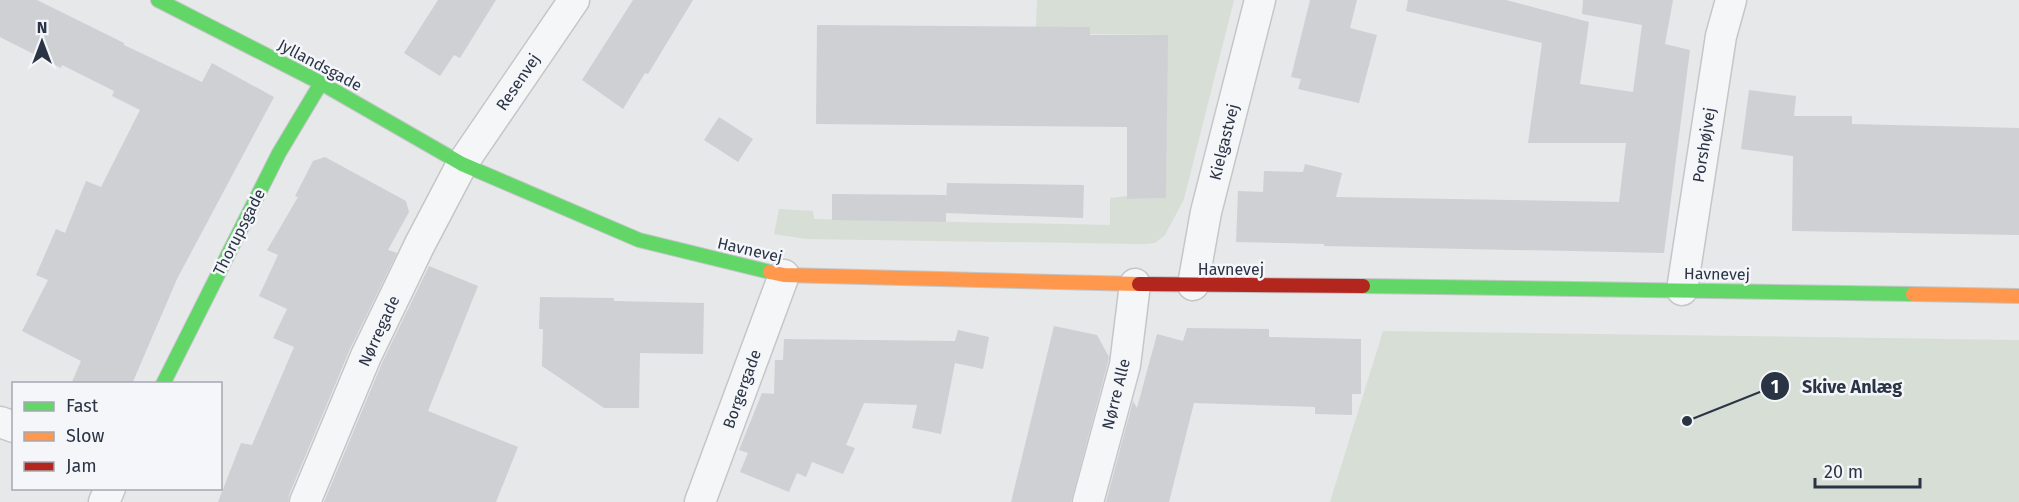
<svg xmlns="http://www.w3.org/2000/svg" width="2019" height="502" font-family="'Fira Sans',sans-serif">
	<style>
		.green { fill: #d6ded6 }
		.building { fill: #ced0d3 }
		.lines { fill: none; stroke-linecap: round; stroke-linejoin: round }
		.street-casing { stroke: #c4c6c8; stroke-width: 33 }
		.fast-casing { stroke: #c4c6c8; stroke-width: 16 }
		.slow-casing { stroke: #c4c6c8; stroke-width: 16 }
		.jam-casing { stroke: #c4c6c8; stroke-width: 16 }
		.street { stroke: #f5f6f7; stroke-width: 30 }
		.fast { stroke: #63d668; stroke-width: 14 }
		.slow { stroke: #ff974d; stroke-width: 14 }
		.jam { stroke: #b3261e; stroke-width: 14 }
		.labels { text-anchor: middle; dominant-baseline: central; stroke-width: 5; stroke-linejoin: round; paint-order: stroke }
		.street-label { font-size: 16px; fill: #2b3445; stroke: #f4f6f9 }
		.leader { fill: none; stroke: #2b3445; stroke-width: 2 }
		.callout-dot { fill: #2b3445; stroke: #f4f6f9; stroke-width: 2 }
		.mark-label { font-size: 18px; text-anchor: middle; font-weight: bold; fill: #fff }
		.callout-label { font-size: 18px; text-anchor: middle; font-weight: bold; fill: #2b3445; stroke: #f4f6f9; stroke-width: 5; stroke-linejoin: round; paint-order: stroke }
	</style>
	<rect width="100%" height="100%" fill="#e6e8ea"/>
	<g class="green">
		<polygon points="1037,0 1234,0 1184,199 1165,235 1155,243 1143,244 806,239 774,234 779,209 813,211 814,219 1110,225 1110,198 1127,196 1127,199 1166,198 1167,35 1090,34 1090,27 1036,28"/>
		<polygon points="1383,331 2019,340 2019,502 1330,502"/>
	</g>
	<g class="building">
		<polygon points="0,0 37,0 124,43 124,45 202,82 212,63 274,97 177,279 132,384 71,384 81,361 22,331 48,280 36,275 56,229 65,233 86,181 101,187 140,110 112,96 114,91 62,65 61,68 0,37"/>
		<polygon points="438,0 496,0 460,58 454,55 440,76 404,53"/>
		<polygon points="633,0 693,0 648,74 645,73 623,109 582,80"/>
		<polygon points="1310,0 1357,0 1350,28 1377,35 1359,103 1298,89 1301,79 1291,77"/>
		<polygon points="1408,0 1506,0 1589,22 1580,84 1633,92 1642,25 1582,14 1583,0 1673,0 1665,44 1690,50 1664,253 1324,246 1324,244 1236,242 1238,191 1263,192 1264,171 1303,172 1305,164 1342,173 1336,197 1619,202 1626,143 1528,143 1542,43 1406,11"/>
		<polygon points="817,25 1090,27 1090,35 1168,35 1166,198 1127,199 1127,127 816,124"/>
		<polygon points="1749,90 1796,96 1794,116 1852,116 1852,124 2019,128 2019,235 1792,231 1793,156 1741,149"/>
		<polygon points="719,117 753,139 738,162 704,140"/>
		<polygon points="325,157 406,201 409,212 388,250 397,253 350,349 289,495 288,502 218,502 241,443 252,445 294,347 273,338 287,309 259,296 278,255 267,250 298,197 295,196 313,161"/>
		<polygon points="947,183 1084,185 1083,218 946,213 946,222 832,220 832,194 946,195 946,201"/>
		<polygon points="429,266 478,286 428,411 518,447 496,502 324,502 382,363"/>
		<polygon points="540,297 614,298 614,301 704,303 703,354 640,353 639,408 604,408 542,366 543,329 539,329"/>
		<polygon points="1054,326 1097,335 1109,357 1108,362 1071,502 1011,502"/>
		<polygon points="1187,328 1269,329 1269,337 1361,339 1361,394 1352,394 1352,415 1315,414 1315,407 1194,403 1169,502 1106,502 1133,401 1137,408 1157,334 1183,341"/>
		<polygon points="958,330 989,337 983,369 955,363 941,434 912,428 917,405 864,403 846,445 855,448 843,474 812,462 806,477 797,473 789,492 740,472 748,453 739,450 762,393 774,394 775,360 783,360 784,339 955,341"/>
	</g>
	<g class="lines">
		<defs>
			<g id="street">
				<polyline points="1193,285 1206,212 1260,0"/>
				<polyline points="1682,290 1721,36 1731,0"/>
				<polyline points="0,422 14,427"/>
				<polyline points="104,502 110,488"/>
				<polyline points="305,502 366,356 420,244 462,164 574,0"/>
				<polyline points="700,502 784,275"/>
				<polyline points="1088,502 1125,365 1135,284"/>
			</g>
			<g id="fast">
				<polyline points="158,0 321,83 462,164 639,240 770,272"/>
				<polyline points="1363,286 1913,294"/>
				<polyline points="163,384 279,153 321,83"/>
			</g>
			<g id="slow">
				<polyline points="770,272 784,275 1139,284"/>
				<polyline points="1913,294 2019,296"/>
			</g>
			<polyline id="jam" points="1139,284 1363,286"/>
		</defs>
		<use href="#street" class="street-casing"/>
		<use href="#fast" class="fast-casing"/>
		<use href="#slow" class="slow-casing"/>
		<use href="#jam" class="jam-casing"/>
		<use href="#street" class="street"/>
		<use href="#fast" class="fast"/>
		<use href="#slow" class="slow"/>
		<use href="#jam" class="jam"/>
	</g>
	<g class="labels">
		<g class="street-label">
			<text transform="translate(320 65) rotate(28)">Jyllandsgade</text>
			<text transform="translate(518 82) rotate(-56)">Resenvej</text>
			<text transform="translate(1224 142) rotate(-76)">Kielgastvej</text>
			<text transform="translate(1704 145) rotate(-81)">Porshøjvej</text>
			<text transform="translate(239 232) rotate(-63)">Thorupsgade</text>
			<text transform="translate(750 250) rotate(13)">Havnevej</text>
			<text x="1231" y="269">Havnevej</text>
			<text transform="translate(1717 274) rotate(1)">Havnevej</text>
			<text transform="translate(379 331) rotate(-65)">Nørregade</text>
			<text transform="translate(742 389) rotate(-70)">Borgergade</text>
			<text transform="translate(1116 394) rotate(-76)">Nørre Alle</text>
		</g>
	</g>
	<path class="leader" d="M1687 421L1775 386"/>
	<g class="callout-dot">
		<circle cx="1687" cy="421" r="6"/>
		<circle cx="1775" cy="386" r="15"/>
	</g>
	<g class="mark-label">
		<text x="1775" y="393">1</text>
	</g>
	<g class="callout-label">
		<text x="1852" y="393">Skive Anlæg</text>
	</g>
	<rect x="12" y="382" width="210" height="108" fill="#f4f6f9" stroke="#a4a8b1" stroke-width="1.5"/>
	<rect x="24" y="402" width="30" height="9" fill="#63d668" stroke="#a4a8b1" stroke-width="1.5"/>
	<text x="66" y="412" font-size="18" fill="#2b3445">Fast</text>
	<rect x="24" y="432" width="30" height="9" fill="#ff974d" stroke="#a4a8b1" stroke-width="1.5"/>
	<text x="66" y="442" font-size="18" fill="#2b3445">Slow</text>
	<rect x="24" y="462" width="30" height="9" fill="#b3261e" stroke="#a4a8b1" stroke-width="1.5"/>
	<text x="66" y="472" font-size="18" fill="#2b3445">Jam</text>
	<g transform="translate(42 42)" stroke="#f4f6f9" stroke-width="4.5" paint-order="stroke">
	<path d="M0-4.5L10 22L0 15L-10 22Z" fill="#2b3445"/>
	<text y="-9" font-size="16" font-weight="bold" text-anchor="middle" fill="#2b3445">N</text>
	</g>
	<path d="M1815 478v9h105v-9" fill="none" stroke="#2b3445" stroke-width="3"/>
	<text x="1824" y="478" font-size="18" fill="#2b3445" stroke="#f4f6f9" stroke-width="4.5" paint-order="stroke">20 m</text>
</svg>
